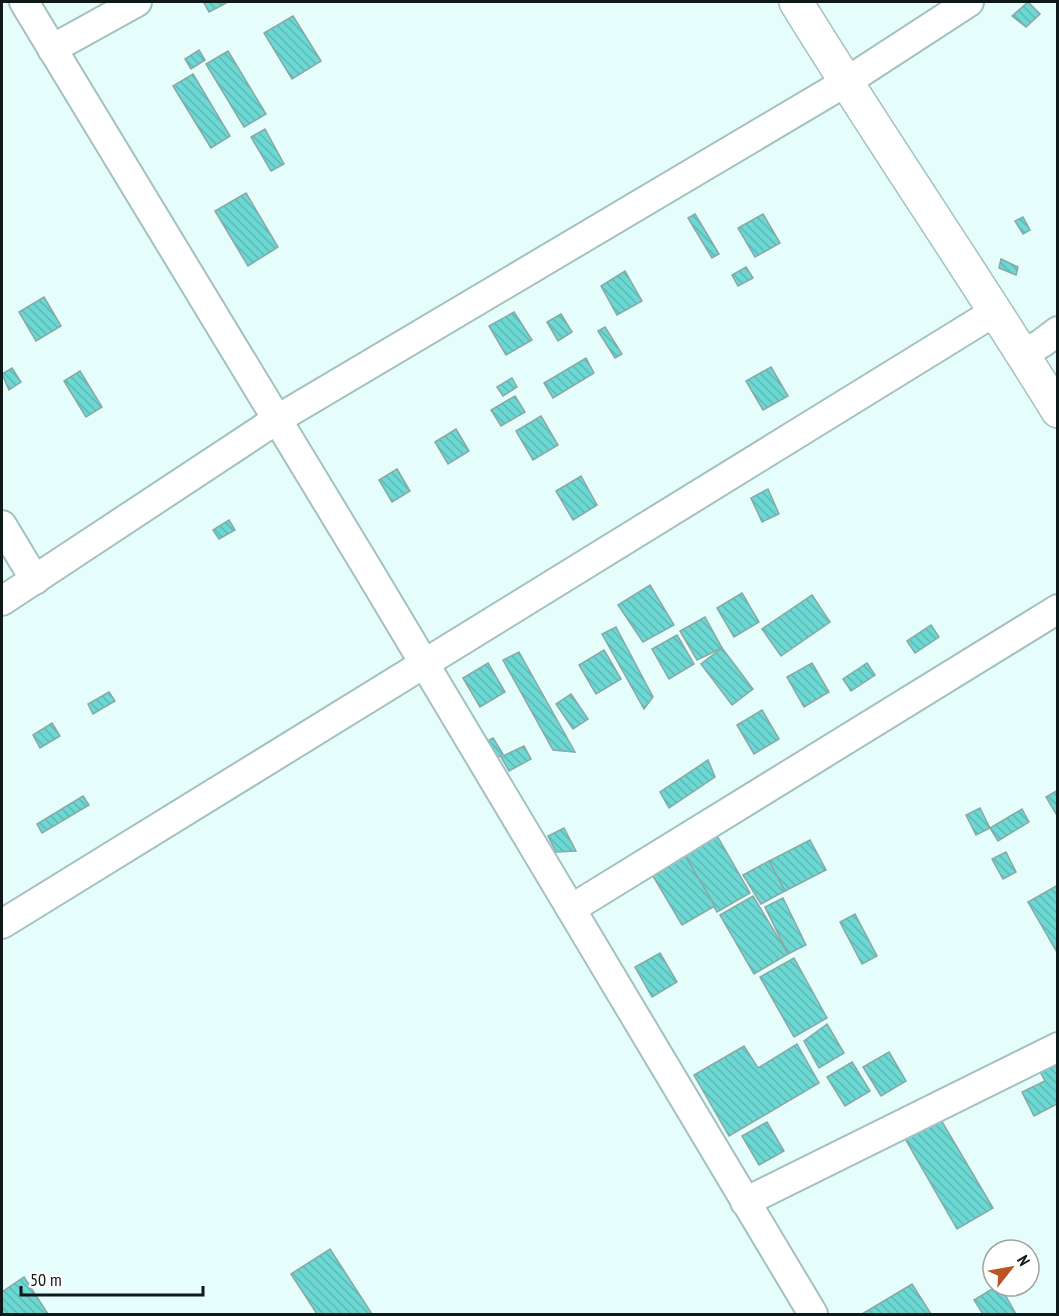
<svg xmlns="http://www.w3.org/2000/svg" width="1059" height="1316" font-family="'PT Sans Narrow',sans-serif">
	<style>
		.building { fill: url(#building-back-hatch); stroke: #8aa7a5; stroke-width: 1.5 }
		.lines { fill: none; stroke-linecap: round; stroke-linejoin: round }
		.street-casing { stroke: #a4c1bf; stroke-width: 32 }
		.secondary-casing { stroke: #a4c1bf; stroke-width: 36 }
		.street { stroke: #fff; stroke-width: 28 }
		.secondary { stroke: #fff; stroke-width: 33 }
	</style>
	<defs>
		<pattern id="building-back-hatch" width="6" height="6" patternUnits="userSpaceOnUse" patternTransform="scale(1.5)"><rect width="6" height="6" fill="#6cd8d3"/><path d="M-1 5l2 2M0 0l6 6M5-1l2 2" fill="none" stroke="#5cb9b4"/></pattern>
	</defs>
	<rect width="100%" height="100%" fill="#e5fefc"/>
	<g class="building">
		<polygon points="206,2 228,2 209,12 204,3"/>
		<polygon points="1028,2 1040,14 1026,27 1012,16"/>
		<polygon points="293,16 321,61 292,79 264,33"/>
		<polygon points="199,50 205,60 191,69 185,59"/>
		<polygon points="228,51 266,114 244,127 206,64"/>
		<polygon points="193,74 230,136 211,148 173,86"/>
		<polygon points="265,129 284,164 271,171 251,137"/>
		<polygon points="246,193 278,247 248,266 215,211"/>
		<polygon points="695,214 719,254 712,258 688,218"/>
		<polygon points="763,214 780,243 755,257 738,228"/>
		<polygon points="1023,217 1030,230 1023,234 1015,221"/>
		<polygon points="1001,259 1018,267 1016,275 999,268"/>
		<polygon points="746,267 753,278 738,286 732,275"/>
		<polygon points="625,271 642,301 617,315 601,286"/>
		<polygon points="44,297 61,326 36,341 19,312"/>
		<polygon points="514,312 532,340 506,355 489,326"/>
		<polygon points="561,314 572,332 558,341 547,322"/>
		<polygon points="605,327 622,354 615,358 598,331"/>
		<polygon points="586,358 594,373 553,398 544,383"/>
		<polygon points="771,367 788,396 763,410 746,381"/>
		<polygon points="12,368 21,382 9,390 2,374"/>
		<polygon points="80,371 102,407 86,417 64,381"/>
		<polygon points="512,378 517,387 503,396 497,387"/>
		<polygon points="515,396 525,412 501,426 491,410"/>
		<polygon points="541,416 558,445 533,460 516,431"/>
		<polygon points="456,429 469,451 448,464 435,442"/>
		<polygon points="397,469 410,491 392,502 379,480"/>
		<polygon points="581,476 597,505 573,520 556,491"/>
		<polygon points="768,489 779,514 762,522 751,498"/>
		<polygon points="229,520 235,530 219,539 213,530"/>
		<polygon points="650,585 674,625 643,642 618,605"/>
		<polygon points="742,593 759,622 734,637 717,608"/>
		<polygon points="812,595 830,622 781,656 762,629"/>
		<polygon points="705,617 722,648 697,660 680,631"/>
		<polygon points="931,625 939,637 915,653 907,641"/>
		<polygon points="616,627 653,697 644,709 602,634"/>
		<polygon points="677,635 694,664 669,679 652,649"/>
		<polygon points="722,648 753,689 732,705 701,664"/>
		<polygon points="604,650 621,679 596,694 579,665"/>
		<polygon points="519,652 575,752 553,750 503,660"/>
		<polygon points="488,663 505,692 480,707 463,678"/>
		<polygon points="812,663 829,692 804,707 787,677"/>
		<polygon points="867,663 875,675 851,691 843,679"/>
		<polygon points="109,692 115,701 93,714 88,704"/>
		<polygon points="571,694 588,719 573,729 556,704"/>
		<polygon points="762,710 779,739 754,754 737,725"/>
		<polygon points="52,723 60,736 40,748 33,735"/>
		<polygon points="493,738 503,754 492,761 482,744"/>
		<polygon points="524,746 531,759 509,771 501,757"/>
		<polygon points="708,760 715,777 669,808 660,792"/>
		<polygon points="1058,790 1058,817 1046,797"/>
		<polygon points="83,796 89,805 42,833 37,824"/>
		<polygon points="980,808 990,828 976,835 966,815"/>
		<polygon points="1022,809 1029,822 998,841 990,828"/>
		<polygon points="564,828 576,851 556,852 548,836"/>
		<polygon points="716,834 750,893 717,912 683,852"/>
		<polygon points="810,840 826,870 785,891 769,861"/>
		<polygon points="683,852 715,906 682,925 650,871"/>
		<polygon points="1006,852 1016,872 1003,879 992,859"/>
		<polygon points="769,861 785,891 761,904 743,875"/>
		<polygon points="1058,885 1058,954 1028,902"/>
		<polygon points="753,896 788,954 754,974 720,915"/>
		<polygon points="783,898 806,945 788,954 765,907"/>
		<polygon points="855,914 877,956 862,964 840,922"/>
		<polygon points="660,953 677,982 652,997 635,967"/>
		<polygon points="794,958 827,1018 794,1037 760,977"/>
		<polygon points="827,1024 844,1053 819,1068 804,1041"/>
		<polygon points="797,1044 819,1083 729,1136 694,1075 744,1046 758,1068"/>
		<polygon points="889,1052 906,1081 881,1096 863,1067"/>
		<polygon points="1058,1056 1057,1104 1034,1116 1022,1092 1045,1081 1037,1066"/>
		<polygon points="852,1062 870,1091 845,1106 827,1077"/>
		<polygon points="938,1115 993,1208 957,1229 903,1135"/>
		<polygon points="767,1122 784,1151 759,1165 742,1136"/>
		<polygon points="330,1249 372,1314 317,1314 291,1274"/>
		<polygon points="24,1277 48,1314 2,1314 2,1292"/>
		<polygon points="912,1284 931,1314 862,1314"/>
		<polygon points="997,1286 1000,1286 1016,1314 983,1314 974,1300"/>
	</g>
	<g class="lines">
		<defs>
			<g id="street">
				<polyline points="24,2 369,571 813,1314"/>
				<polyline points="52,49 137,2"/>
				<polyline points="1023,354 1042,343 1058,331"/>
				<polyline points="2,525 35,580"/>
				<polyline points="2,601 276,420 846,82 969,2"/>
				<polyline points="571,909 1058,609"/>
				<polyline points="2,924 996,311"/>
				<polyline points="745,1202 1058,1047"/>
			</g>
			<path id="secondary" d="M 796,2 C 881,140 973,273 1058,411"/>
		</defs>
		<use href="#street" class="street-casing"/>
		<use href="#secondary" class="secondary-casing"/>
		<use href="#street" class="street"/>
		<use href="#secondary" class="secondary"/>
	</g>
	<rect width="1059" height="1316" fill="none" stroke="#0e1918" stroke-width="6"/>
	<g transform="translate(1011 1268) rotate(59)"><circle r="28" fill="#ffffff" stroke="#9fa3a3" stroke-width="1.5"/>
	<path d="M0-4.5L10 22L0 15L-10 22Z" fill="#bb5624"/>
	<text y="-9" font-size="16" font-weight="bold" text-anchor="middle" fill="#0e1918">N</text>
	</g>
	<path d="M21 1286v9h182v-9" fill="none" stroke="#0e1918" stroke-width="3"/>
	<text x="30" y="1286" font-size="18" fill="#0e1918" stroke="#ffffff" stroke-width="4.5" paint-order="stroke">50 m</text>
</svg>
